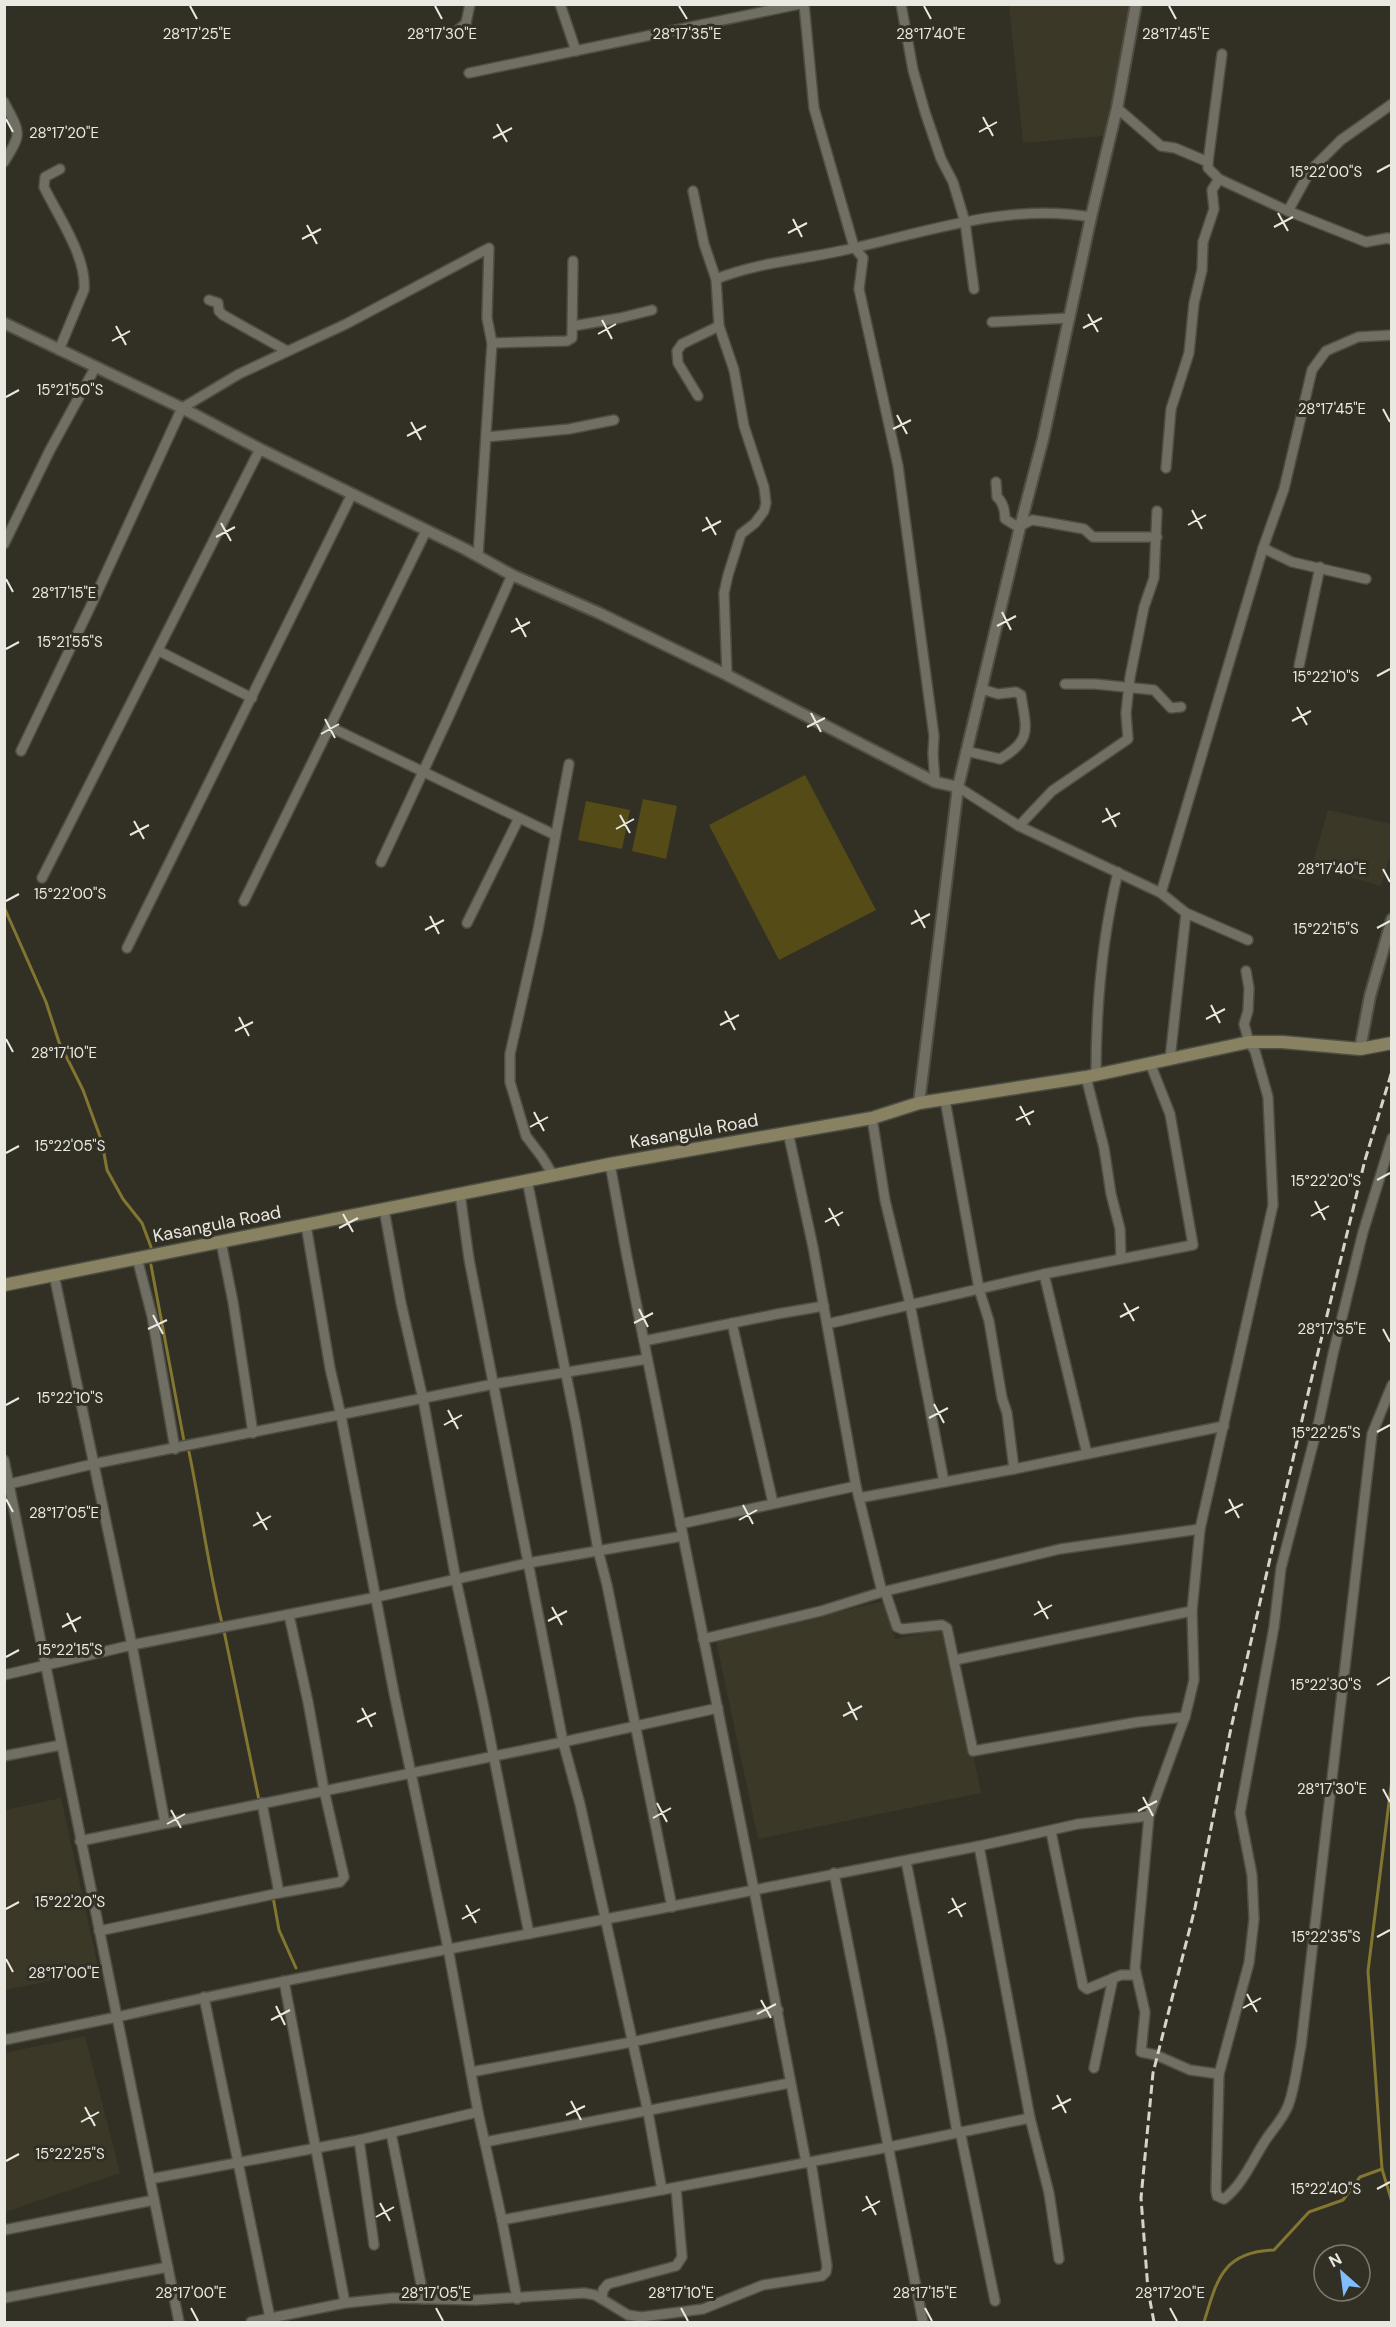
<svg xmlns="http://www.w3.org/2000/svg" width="1396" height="2327" font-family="'DM Sans',sans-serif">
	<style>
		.built { fill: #3b3827 }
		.green { fill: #544b16 }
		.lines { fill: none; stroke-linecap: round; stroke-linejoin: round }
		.stream { stroke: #827630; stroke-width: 3 }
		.minor-casing { stroke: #4f4e45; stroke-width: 12 }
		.tertiary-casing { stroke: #4f4e45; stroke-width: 14 }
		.secondary-casing { stroke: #4f4e45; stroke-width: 15 }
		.minor { stroke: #716f63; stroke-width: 9 }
		.tertiary { stroke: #716f63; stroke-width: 10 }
		.secondary { stroke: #888262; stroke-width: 12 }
		.rail { stroke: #d5d4cc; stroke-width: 3; stroke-dasharray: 9 4.5; stroke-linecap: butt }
		.ticks { fill: none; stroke: #e9e8e1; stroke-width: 2 }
		.labels { text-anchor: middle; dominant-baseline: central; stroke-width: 6; stroke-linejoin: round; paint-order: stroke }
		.street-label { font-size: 18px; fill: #e9e8e1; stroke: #323025 }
		.ticks-label { font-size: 15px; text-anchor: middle; fill: #e9e8e1; stroke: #323025; stroke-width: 6; stroke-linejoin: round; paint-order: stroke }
	</style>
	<rect width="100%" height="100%" fill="#323025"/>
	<g class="built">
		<polygon points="1009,5 1141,5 1114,135 1023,143"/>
		<polygon points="1328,810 1391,824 1391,853 1381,886 1312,866"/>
		<polygon points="885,1601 895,1639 947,1628 981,1793 758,1839 716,1640"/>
		<polygon points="61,1798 99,1971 5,1990 5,1810"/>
		<polygon points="85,2036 120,2173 5,2212 5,2053"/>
	</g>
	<g class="green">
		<polygon points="805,775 876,910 779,960 709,825"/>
		<polygon points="643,799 677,806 666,859 632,851"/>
		<polygon points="586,801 630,810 622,849 578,840"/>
	</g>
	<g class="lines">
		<g class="stream">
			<polyline points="4,907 46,1002 59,1042 83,1090 102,1142 107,1170 123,1199 142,1223 151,1247"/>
			<polyline points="151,1265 184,1441"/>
			<path d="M 189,1452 C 201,1509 208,1567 222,1623"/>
			<polyline points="224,1631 259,1800"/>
			<polyline points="1392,1778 1368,1971 1382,2169 1392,2202"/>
			<polyline points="273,1897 279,1930 296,1968"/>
			<path d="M 1204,2322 C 1217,2280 1222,2252 1274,2250 L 1309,2212 L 1343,2200 L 1360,2177 L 1382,2169"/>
		</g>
		<defs>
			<g id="minor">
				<polyline points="560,4 576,51"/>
				<polyline points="804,4 814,108 854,247 863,258 859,289 898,466 934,736 933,754 935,782"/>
				<polyline points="901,4 913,70 925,112 941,159 953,182 965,222 974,289"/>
				<polyline points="457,31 466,23 470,4"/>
				<polyline points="469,73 800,4"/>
				<path d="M 4,102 C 20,133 23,132 4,162"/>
				<polyline points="1117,108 1161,146 1175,148 1208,162"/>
				<polyline points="1219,179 1208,168 1208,162 1222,54"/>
				<polyline points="693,191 704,244 716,279"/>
				<polyline points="1288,211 1366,242 1388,238 1392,240"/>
				<polyline points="209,300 218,303 219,311 223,315 287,351"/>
				<polyline points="992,322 1070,318"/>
				<polyline points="573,326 620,318 652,310"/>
				<polyline points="492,343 567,341 572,338 573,261"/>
				<path d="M 59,350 L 84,290 C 87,257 58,216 44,187 L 45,177 L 60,169"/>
				<polyline points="698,396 678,363 677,351 682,344 719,326"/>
				<polyline points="486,437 569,429 614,420"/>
				<polyline points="1166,468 1171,409 1189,353 1194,303 1202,270 1203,242 1214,209 1212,190 1219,179 1288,211 1310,171 1341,140 1392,104"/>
				<path d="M 996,482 L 997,497 C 1004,503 1005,511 1005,519 L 1018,527 L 1032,520 L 1045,522 L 1084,529 L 1093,537 L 1157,537"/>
				<polyline points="4,544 50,450 95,368"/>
				<polyline points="1263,548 1292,562 1366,579"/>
				<polyline points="159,651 252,698"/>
				<polyline points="1299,666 1320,567"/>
				<path d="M 727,675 L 724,593 L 728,575 L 741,534 L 755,523 L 764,511 L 766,503 L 764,487 L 744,426 L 734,370 L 719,326 L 716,279 C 756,263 798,260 840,251 C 921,234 1007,202 1091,217"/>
				<polyline points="1065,684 1095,684 1154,690 1171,708 1181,707"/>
				<polyline points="330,727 555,835"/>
				<polyline points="21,751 95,597 182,408 239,374 346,324 489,248 487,318 492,343 478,556"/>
				<path d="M 966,751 L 1000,759 C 1033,740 1026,728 1021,695 L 1016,692 L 998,694 L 981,689"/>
				<polyline points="958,787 1019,826 1161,893 1263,548 1284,489 1312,370 1326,351 1358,337 1392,335"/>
				<polyline points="1019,826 1052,791 1128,739 1126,713 1130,677 1144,607 1154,578 1157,511"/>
				<polyline points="381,862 449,716 512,575"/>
				<polyline points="42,878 260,449"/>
				<polyline points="1161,893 1186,913 1248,940"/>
				<polyline points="244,901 426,531"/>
				<polyline points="467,923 519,818"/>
				<polyline points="127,948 352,494"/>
				<polyline points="1170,1059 1186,913"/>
				<path d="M 1096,1075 C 1096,1007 1102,938 1118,872"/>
				<polyline points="1086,1077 1104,1148 1111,1194 1120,1229 1121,1259"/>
				<polyline points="945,1100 979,1289 989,1321 1002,1398 1007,1413 1014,1469"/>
				<polyline points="872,1118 885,1200 910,1304 944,1482"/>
				<path d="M 1392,1138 L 1363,1232 L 1333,1354 L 1319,1421 L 1281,1568 L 1274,1627 L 1240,1813 L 1252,1875 L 1254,1919 L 1249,1963 L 1219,2074 L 1216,2190 L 1217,2196 L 1224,2199 C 1243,2184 1252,2161 1265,2141 C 1272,2130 1283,2119 1288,2106 C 1295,2088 1297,2065 1301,2046 L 1372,1434 L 1392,1385"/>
				<polyline points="553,1175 542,1157 526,1136 510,1082 510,1054 538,930 569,764"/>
				<polyline points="527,1180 576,1424 598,1550 607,1585 672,1907"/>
				<polyline points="460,1194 469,1259 563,1742 580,1804 648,2112 662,2190"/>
				<polyline points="384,1209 401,1303 423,1399 456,1580 483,1703 529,1934"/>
				<polyline points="306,1225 330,1368 341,1416 394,1693 448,1948 478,2112 502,2220 517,2299"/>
				<polyline points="221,1242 233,1302 253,1433"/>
				<polyline points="137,1258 152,1316 175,1449"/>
				<polyline points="1044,1274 1087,1454"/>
				<polyline points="54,1275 132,1645 165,1823"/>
				<polyline points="732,1323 773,1503"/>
				<polyline points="827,1324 1044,1274 1193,1245 1170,1114 1150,1063"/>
				<polyline points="644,1341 777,1314 824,1306"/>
				<polyline points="4,1460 117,2017 4,2040"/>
				<polyline points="5,1485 93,1464 494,1384 647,1359"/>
				<polyline points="856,1486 882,1592 1060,1549 1200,1529"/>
				<polyline points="859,1498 1014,1469 1224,1426"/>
				<polyline points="680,1524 856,1486 813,1247 788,1132"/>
				<polyline points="885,1591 897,1627 902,1629 942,1625 947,1628 973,1751 1138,1722 1185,1717"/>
				<polyline points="1192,1611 1194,1680 1185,1717 1149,1816 1135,1968 1145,2012 1141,2052 1156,2055 1190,2070 1219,2074"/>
				<polyline points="703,1639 821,1611 882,1592"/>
				<polyline points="955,1660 1192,1611 1200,1529 1273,1205 1268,1097 1255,1051 1249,1042 1244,1024 1248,1011 1249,988 1246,971"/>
				<polyline points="4,1675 132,1645 377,1597 528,1563 683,1536"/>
				<polyline points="4,1756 61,1745"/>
				<polyline points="1051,1832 1083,1986 1087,1989 1121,1975 1135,1975"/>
				<polyline points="80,1841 563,1742 718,1708"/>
				<polyline points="979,1846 1030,2118 1049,2193 1059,2259"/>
				<polyline points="906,1861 941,2039 957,2132"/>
				<polyline points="834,1873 923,2322"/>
				<polyline points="279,1893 340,1882 344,1877 324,1790 308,1702 289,1615"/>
				<polyline points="99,1931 279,1893 262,1803"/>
				<polyline points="284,1981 345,2303"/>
				<polyline points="204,1997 270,2318"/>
				<polyline points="1094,2068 1113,1978"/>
				<polyline points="471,2072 632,2042 778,2010"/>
				<polyline points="960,2131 995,2301"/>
				<polyline points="391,2133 424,2299"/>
				<polyline points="359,2140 374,2245"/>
				<polyline points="485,2142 790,2083"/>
				<polyline points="806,2162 754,1890 979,1846 1078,1824 1149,1816"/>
				<polyline points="150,2179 359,2140 478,2112"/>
				<polyline points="502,2220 889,2147 1030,2118"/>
				<polyline points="4,2230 154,2200"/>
				<polyline points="4,2298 168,2267"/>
				<polyline points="602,2299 603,2290 608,2284 676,2266 682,2257 676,2188"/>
				<path d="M 179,2322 L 117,2017 C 328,1969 542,1933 754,1890 L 627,1257 L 610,1164"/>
				<polyline points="251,2322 345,2303 393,2298 476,2300 584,2293 595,2295 628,2315 641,2317 703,2309 763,2285 822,2276 826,2272 827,2266 811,2162"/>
			</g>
			<g id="tertiary">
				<polyline points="4,323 182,408 260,449 465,549 512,575 599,613 727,675 935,782 958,787"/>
				<polyline points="1360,1049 1370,996 1392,919"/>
				<polyline points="919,1103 958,787 1020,527 1043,439 1091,217 1117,108 1136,4"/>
			</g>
			<polyline id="secondary" points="4,1285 610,1164 872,1118 919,1103 1086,1077 1249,1042 1282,1042 1360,1049 1392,1043"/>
		</defs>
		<use href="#minor" class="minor-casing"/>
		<use href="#tertiary" class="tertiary-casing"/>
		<use href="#secondary" class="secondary-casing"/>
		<use href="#minor" class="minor"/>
		<use href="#tertiary" class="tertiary"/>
		<use href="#secondary" class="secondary"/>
		<polyline class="rail" points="1154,2322 1148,2290 1141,2198 1153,2073 1195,1908 1231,1728 1311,1381 1365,1160 1392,1071"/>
	</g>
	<path class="ticks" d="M 190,6 L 197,19M 435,6 L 442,19M 679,6 L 687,19M 924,6 L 931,19M 1169,6 L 1176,19M 983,117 L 993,136M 6,119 L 13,132M 497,124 L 507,142M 979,132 L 997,122M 493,138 L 512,128M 1377,172 L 1390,165M 1278,213 L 1288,231M 793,219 L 802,237M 307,225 L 317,244M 1274,227 L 1293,217M 788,233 L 807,223M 302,239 L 321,229M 1088,314 L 1098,332M 602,320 L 612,339M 116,326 L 126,345M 1083,328 L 1102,318M 598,334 L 616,324M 112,341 L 130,331M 6,397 L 19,390M 1383,409 L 1390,422M 897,415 L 907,434M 411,422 L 421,440M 893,429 L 911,420M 407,436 L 426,426M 1192,510 L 1202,529M 706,517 L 716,535M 221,523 L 231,541M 1188,525 L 1206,515M 702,531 L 721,521M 216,537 L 235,527M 6,579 L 13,592M 1002,612 L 1011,630M 516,618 L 526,637M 997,626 L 1016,616M 511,632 L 530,622M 6,649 L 19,642M 1377,676 L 1390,669M 1297,707 L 1307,725M 811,713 L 821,732M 325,719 L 335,738M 1292,721 L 1311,711M 807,727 L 825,718M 321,734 L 339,724M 1106,808 L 1116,827M 620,815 L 630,833M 134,821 L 144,839M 1102,822 L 1120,813M 616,829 L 634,819M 130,835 L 149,825M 1383,869 L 1390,882M 6,901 L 19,894M 915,910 L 925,928M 430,916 L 439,934M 911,924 L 930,914M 1377,928 L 1390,921M 425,930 L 444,920M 1211,1005 L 1220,1023M 725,1011 L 735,1030M 239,1017 L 249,1036M 1206,1019 L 1225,1009M 720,1025 L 739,1015M 235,1031 L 253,1022M 6,1039 L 13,1052M 1020,1106 L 1030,1125M 534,1112 L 544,1131M 1016,1120 L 1034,1111M 530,1127 L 548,1117M 6,1153 L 19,1146M 1377,1180 L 1390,1173M 1315,1201 L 1325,1220M 829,1208 L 839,1226M 343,1214 L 353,1232M 1311,1216 L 1329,1206M 825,1222 L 843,1212M 339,1228 L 358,1218M 1124,1303 L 1134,1321M 639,1309 L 648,1327M 153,1315 L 163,1334M 1120,1317 L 1139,1307M 634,1323 L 653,1313M 148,1329 L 167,1320M 1383,1329 L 1390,1342M 934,1404 L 944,1423M 6,1405 L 19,1398M 448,1410 L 458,1429M 929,1418 L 948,1408M 444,1425 L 462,1415M 1377,1432 L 1390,1425M 6,1499 L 13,1512M 1229,1499 L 1239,1518M 743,1505 L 753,1524M 257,1512 L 267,1530M 1225,1513 L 1243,1504M 739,1520 L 757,1510M 253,1526 L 271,1516M 1038,1601 L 1048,1619M 552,1607 L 562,1625M 67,1613 L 76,1632M 1034,1615 L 1052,1605M 548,1621 L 567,1611M 62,1627 L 81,1617M 6,1657 L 19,1650M 1377,1685 L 1390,1677M 848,1702 L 857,1720M 362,1708 L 372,1727M 843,1716 L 862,1706M 357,1722 L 376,1713M 1383,1789 L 1390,1802M 1143,1797 L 1153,1816M 657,1803 L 667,1822M 171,1810 L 181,1828M 1138,1811 L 1157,1801M 653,1818 L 671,1808M 167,1824 L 185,1814M 952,1898 L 962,1917M 466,1905 L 476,1923M 6,1909 L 19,1902M 948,1913 L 966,1903M 462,1919 L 480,1909M 1377,1937 L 1390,1930M 6,1959 L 13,1972M 1247,1994 L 1257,2012M 761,2000 L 771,2018M 276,2006 L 285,2025M 1243,2008 L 1261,1998M 757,2014 L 776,2004M 271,2020 L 290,2010M 1057,2095 L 1066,2113M 571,2101 L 581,2120M 85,2107 L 95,2126M 1052,2109 L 1071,2099M 566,2115 L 585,2106M 81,2122 L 99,2112M 6,2161 L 19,2154M 1377,2189 L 1390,2182M 866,2196 L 876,2215M 380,2203 L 390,2221M 862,2211 L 880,2201M 376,2217 L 394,2207M 191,2308 L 198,2321M 436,2308 L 443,2321M 681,2308 L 688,2321M 925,2308 L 932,2321M 1170,2308 L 1177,2321"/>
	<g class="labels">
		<g class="street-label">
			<text transform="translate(694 1131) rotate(-10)">Kasangula Road</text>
			<text transform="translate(217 1224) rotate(-11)">Kasangula Road</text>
		</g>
	</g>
	<g class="ticks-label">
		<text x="197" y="39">28°17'25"E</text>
		<text x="442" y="39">28°17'30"E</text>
		<text x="687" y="39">28°17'35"E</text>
		<text x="931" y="39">28°17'40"E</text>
		<text x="1176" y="39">28°17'45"E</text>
		<text x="64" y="138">28°17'20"E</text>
		<text x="1326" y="177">15°22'00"S</text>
		<text x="70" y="395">15°21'50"S</text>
		<text x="1332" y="414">28°17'45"E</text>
		<text x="64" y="598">28°17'15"E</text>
		<text x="70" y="647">15°21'55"S</text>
		<text x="1326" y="682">15°22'10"S</text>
		<text x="1332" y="874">28°17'40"E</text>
		<text x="70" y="899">15°22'00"S</text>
		<text x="1326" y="934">15°22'15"S</text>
		<text x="64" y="1058">28°17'10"E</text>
		<text x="70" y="1151">15°22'05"S</text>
		<text x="1326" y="1186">15°22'20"S</text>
		<text x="1332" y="1334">28°17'35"E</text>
		<text x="70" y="1403">15°22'10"S</text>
		<text x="1326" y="1438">15°22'25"S</text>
		<text x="64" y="1518">28°17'05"E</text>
		<text x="70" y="1655">15°22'15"S</text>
		<text x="1326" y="1690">15°22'30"S</text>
		<text x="1332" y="1794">28°17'30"E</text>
		<text x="70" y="1907">15°22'20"S</text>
		<text x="1326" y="1942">15°22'35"S</text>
		<text x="64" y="1978">28°17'00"E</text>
		<text x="70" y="2159">15°22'25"S</text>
		<text x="1326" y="2194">15°22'40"S</text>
		<text x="191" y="2298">28°17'00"E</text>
		<text x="436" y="2298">28°17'05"E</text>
		<text x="681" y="2298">28°17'10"E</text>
		<text x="925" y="2298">28°17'15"E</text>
		<text x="1170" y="2298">28°17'20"E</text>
	</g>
	<rect width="1396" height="2327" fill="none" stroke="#e9e8e1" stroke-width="12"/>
	<g transform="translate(1342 2273) rotate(332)"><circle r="28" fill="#323025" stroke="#7b7a70" stroke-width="1.5"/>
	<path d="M0-4.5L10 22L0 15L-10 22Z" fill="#80bdfa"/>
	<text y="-9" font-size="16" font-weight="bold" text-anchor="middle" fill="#e9e8e1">N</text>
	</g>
</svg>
